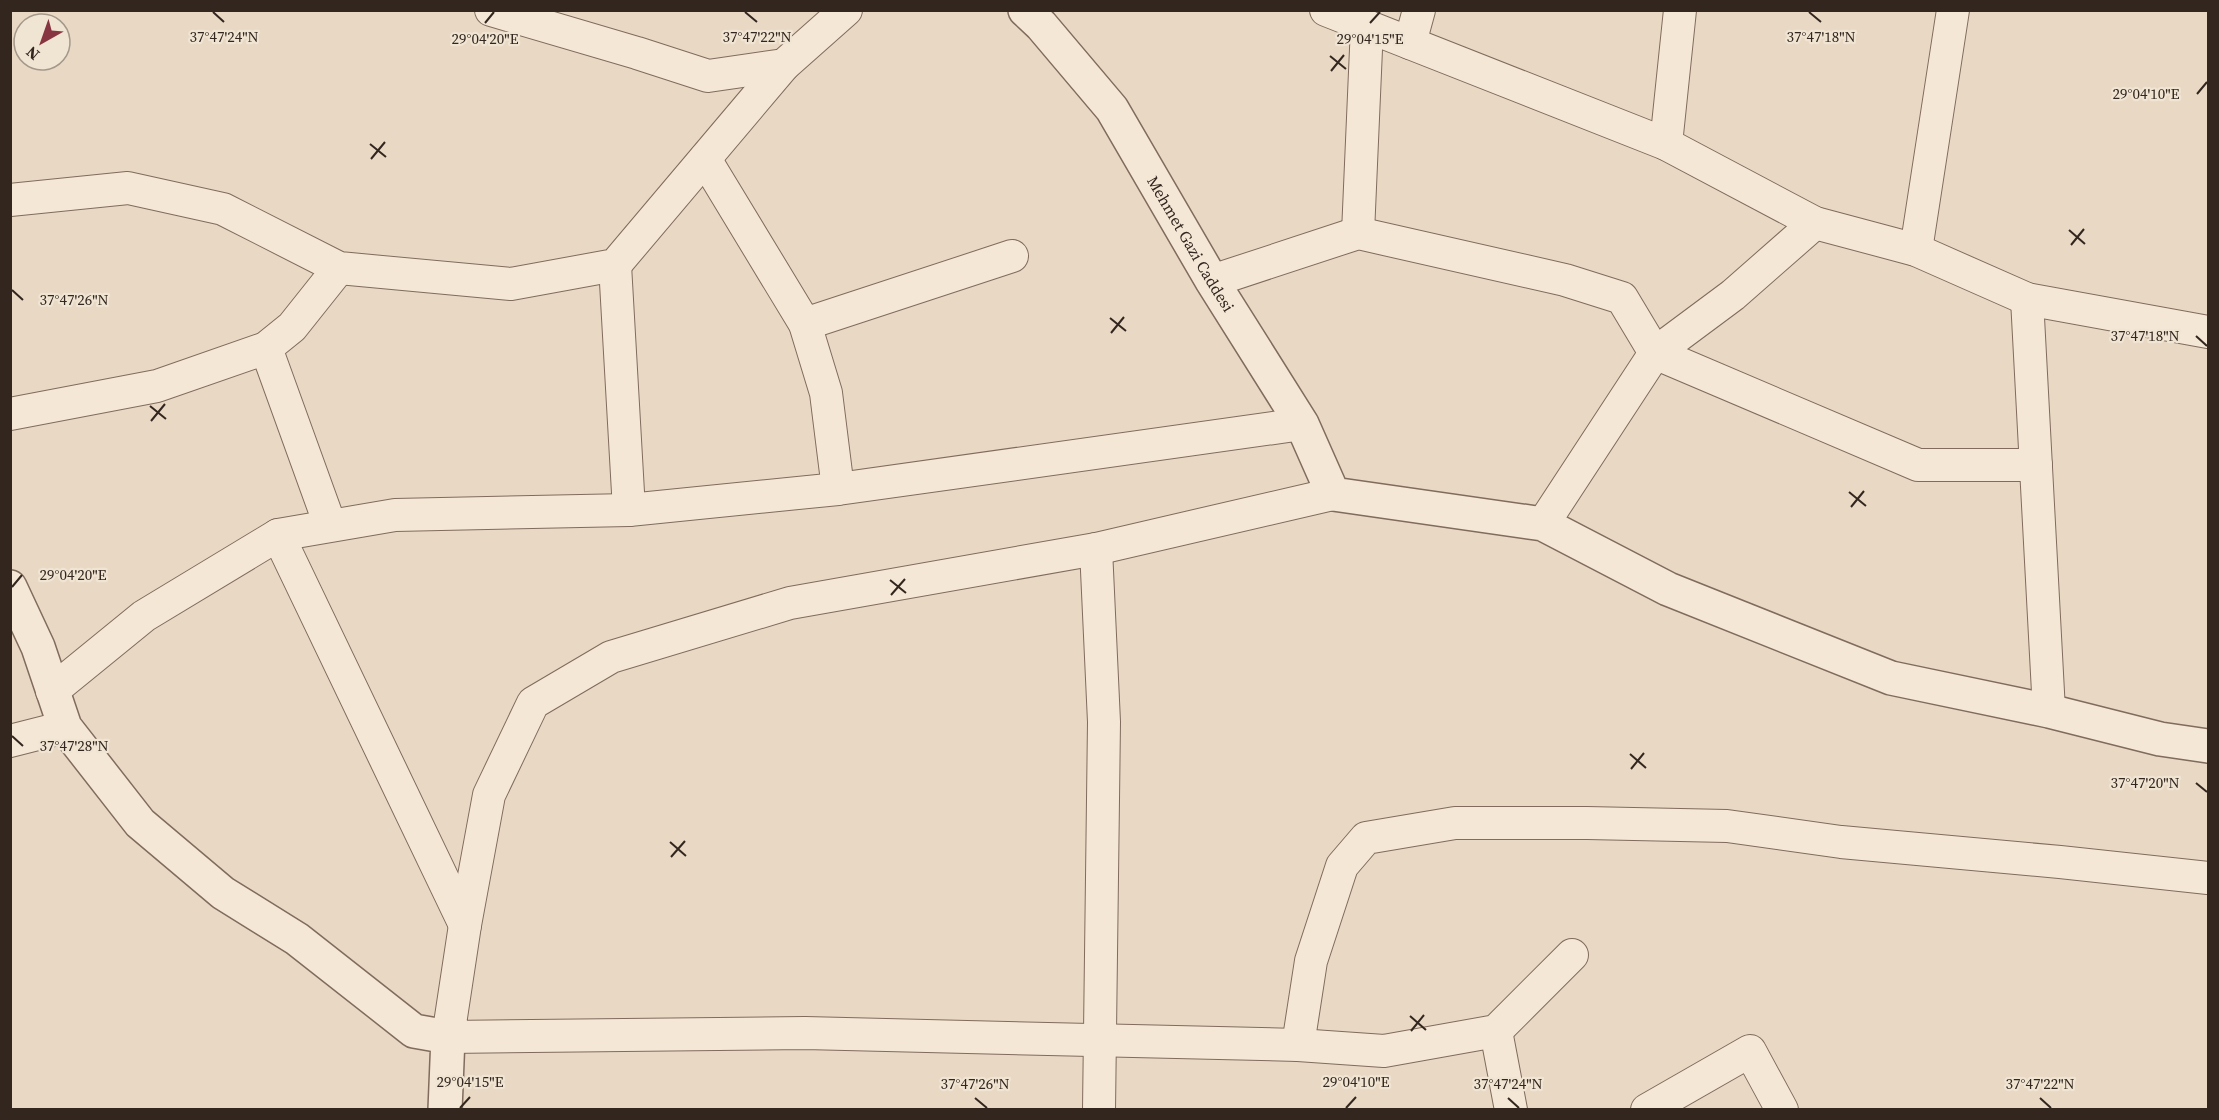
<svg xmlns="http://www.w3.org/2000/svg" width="2219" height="1120" font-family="'Source Serif 4',serif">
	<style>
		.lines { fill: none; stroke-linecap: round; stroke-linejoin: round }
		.minor-casing { stroke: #806b5d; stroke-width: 34 }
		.tertiary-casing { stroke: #806b5d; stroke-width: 36 }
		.minor { stroke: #f4e7d6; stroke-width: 32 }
		.tertiary { stroke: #f4e7d6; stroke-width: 33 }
		.ticks { fill: none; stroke: #32261f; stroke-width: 2 }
		.labels { text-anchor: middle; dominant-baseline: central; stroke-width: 4.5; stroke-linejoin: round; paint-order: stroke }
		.street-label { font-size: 16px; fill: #32261f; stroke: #f0e4d3 }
		.ticks-label { font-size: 15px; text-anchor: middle; fill: #32261f; stroke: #f0e4d3; stroke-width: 4.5; stroke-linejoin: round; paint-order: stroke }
	</style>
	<rect width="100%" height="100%" fill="#e8d8c4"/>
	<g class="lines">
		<defs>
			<g id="minor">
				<polyline points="491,10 637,53 708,76 784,65 846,10"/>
				<polyline points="1326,10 1666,144 1815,223 1916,250 2027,299 2208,332"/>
				<polyline points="1410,43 1419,10"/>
				<polyline points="1666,144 1680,10"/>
				<polyline points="705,159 805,324 826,393 838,489"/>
				<polyline points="10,200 128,188 223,209 339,268 511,284 615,265 784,65"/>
				<polyline points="1358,233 1367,26"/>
				<polyline points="1916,250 1953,10"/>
				<polyline points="615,265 629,510"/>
				<polyline points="1212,281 1358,233 1565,280 1622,298 1655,353 1918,465 2036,465"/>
				<polyline points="2027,299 2049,711"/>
				<polyline points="805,324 1012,256"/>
				<polyline points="266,348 330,525"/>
				<polyline points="10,414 157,386 266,348 292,327 339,268"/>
				<polyline points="1333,494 1096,549 790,603 611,657 533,703 489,795 465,925 448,1037 805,1033 1298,1045 1384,1051 1496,1031 1572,955"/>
				<polyline points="1543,524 1655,353 1733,295 1815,223"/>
				<polyline points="278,535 465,925"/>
				<polyline points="1096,549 1104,722 1099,1110"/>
				<polyline points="52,691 144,616 278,535 395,515 629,510 838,489 1302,424"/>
				<polyline points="10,741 65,727"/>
				<polyline points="1496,1031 1511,1110"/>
				<polyline points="1298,1045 1311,961 1342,866 1366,838 1455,823 1587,823 1727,826 1841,842 2060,862 2208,878"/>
				<polyline points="1647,1110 1750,1051 1782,1110"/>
			</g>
			<g id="tertiary">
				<path id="s1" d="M 1025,10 L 1041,25 L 1112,109 L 1212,281 L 1302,424 L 1333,494 L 1543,524 L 1668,589 L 1891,678 L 2049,711 L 2160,739 L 2208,746"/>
				<polyline points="10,587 38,647 65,727 140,823 223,893 297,939 414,1031 448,1037 445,1110"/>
			</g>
		</defs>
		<use href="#minor" class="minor-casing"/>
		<use href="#tertiary" class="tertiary-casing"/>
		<use href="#minor" class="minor"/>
		<use href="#tertiary" class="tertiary"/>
	</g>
	<path class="ticks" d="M 213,12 L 224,22M 745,12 L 757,22M 1809,12 L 1821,22M 485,23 L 494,12M 1370,23 L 1380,12M 1330,56 L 1346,69M 1331,71 L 1344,55M 2197,94 L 2207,82M 370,144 L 386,157M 371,159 L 385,142M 2069,230 L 2085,244M 2071,245 L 2084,229M 12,290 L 23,300M 1110,318 L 1126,331M 1111,333 L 1124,317M 2196,336 L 2207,346M 150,406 L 166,419M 151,421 L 165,404M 1849,492 L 1866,506M 1851,507 L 1864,491M 890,580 L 906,593M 12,587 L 22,575M 891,595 L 905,579M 12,736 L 23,746M 1630,754 L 1646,768M 1631,769 L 1644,753M 2196,783 L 2207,792M 670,842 L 686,856M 671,857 L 685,841M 1410,1016 L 1426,1030M 1411,1031 L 1424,1015M 975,1098 L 987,1108M 1508,1098 L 1519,1108M 2040,1098 L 2051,1108M 460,1108 L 470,1097M 1346,1108 L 1356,1097"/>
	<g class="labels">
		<g class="street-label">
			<text stroke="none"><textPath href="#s1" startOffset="288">Mehmet Gazi Caddesi</textPath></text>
		</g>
	</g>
	<g class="ticks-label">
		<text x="1821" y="42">37°47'18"N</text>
		<text x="224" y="42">37°47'24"N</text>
		<text x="757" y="42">37°47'22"N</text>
		<text x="485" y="44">29°04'20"E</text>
		<text x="1370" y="44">29°04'15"E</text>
		<text x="2146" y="99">29°04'10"E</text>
		<text x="74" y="305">37°47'26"N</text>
		<text x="2145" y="341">37°47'18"N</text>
		<text x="73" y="580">29°04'20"E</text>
		<text x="74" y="751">37°47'28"N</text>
		<text x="2145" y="788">37°47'20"N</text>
		<text x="470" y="1087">29°04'15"E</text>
		<text x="1356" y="1087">29°04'10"E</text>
		<text x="975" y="1089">37°47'26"N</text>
		<text x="1508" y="1089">37°47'24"N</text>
		<text x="2040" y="1089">37°47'22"N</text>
	</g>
	<rect width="2219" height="1120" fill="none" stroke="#32261f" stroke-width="24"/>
	<g transform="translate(42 42) rotate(220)"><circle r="28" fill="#f0e4d3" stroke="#a4988b" stroke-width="1.5"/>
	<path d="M0-4.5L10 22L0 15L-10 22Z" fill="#873541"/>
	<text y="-9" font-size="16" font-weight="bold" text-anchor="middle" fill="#32261f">N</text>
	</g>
</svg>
